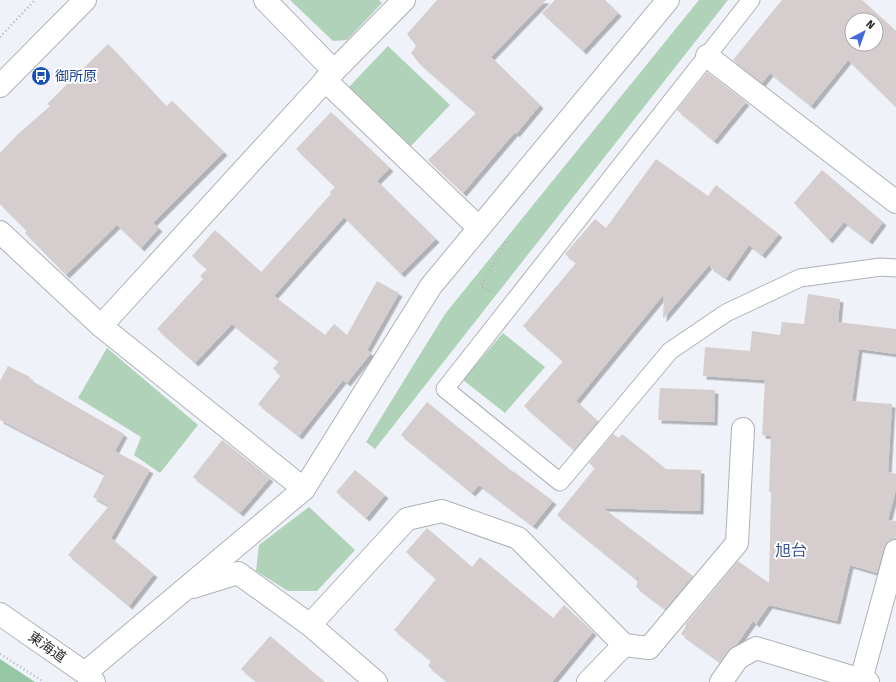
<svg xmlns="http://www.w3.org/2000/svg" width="896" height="682" font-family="'Fira Sans','Noto Sans JP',sans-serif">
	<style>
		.green { fill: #b0d2b9 }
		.forest { fill: #97c6a5 }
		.building { fill: #d6cece; fill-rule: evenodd; filter: url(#shadow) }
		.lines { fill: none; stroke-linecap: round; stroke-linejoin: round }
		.lane-casing { stroke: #aeb1b7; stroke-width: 19 }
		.street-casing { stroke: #aeb1b7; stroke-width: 24 }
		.secondary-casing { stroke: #aeb1b7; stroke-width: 24 }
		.path { stroke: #b1b4b8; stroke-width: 2.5; stroke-dasharray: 1 3; stroke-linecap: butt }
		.lane { stroke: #fff; stroke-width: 17 }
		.street { stroke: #fff; stroke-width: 22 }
		.secondary { stroke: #fff; stroke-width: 22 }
		.labels { text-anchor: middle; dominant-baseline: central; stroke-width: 4; stroke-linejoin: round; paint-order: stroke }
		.transit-label { font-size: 14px; fill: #164399; stroke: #fff; text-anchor: start }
		.street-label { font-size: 14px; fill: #2a2b2d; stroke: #fff }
		.quarter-label { font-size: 16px; fill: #3c548f; stroke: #fff }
	</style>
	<defs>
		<filter id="shadow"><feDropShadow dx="3.5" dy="3.5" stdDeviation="0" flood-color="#0004"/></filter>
	</defs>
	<rect width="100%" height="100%" fill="#eff2f8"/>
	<g class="green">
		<polygon points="290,0 379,0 382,3 347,40 333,41"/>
		<polygon points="699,0 728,0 375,449 366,442 445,314"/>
		<polygon points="388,46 450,105 410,147 348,88"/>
		<polygon points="503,333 545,367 505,413 463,380"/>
		<polygon points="107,348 198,425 160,473 134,455 141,437 78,398"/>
		<polygon points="309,507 355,550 317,591 288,591 256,571 259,545"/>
	</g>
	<polygon class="forest" points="0,659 35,682 0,682"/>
	<g class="building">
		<polygon points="437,0 546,0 491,57 540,105 516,134 515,132 463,193 428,160 476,113 419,63 411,53 416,46 407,34"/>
		<polygon points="555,0 605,0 618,13 583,51 542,13"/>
		<path d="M 782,0 L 862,0 L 896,31 L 896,107 L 848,60 L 811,106 L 770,73 L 762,83 L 733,60 ZM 852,20 L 876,20 L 876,44 L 852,44 Z"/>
		<polygon points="108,44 166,106 172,101 224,152 153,223 159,228 141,248 117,225 66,275 25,233 27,231 0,204 0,153 17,135 50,106 47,104"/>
		<polygon points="707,72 746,102 714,141 677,110"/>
		<polygon points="331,112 390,168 377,181 436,239 401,274 344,217 274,296 325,335 334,324 347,335 377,281 399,293 367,350 371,353 347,383 343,380 299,436 258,404 281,375 273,369 279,361 232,324 195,363 157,329 203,279 200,276 207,269 192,256 215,230 261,272 331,194 330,192 335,187 296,149"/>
		<polygon points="656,159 708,196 716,185 779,234 762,255 749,245 726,278 710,267 710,264 663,319 664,294 576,401 598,421 574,450 524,406 563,361 523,326 576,263 565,254 595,219 606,228"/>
		<polygon points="822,170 883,222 869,241 844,222 829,240 794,203"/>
		<polygon points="808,294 840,299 838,322 896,329 896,354 859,349 852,401 892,404 888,472 896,474 896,489 888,520 896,521 896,539 892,539 888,542 884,547 877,573 850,565 837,621 769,605 756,624 753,621 737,644 728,651 720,662 681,634 686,626 685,625 738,561 769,583 771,492 769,492 771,436 762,435 765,380 703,376 705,347 750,351 752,331 780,335 782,322 804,324"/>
		<polygon points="8,366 30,377 29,379 124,434 115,451 150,470 111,538 154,574 129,606 68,555 109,506 93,497 105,474 0,420 0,381"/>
		<polygon points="660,388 715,390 714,422 658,420"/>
		<polygon points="427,402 513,472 513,471 553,501 533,526 479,485 472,493 401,435"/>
		<polygon points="613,434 619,438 622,434 666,469 701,470 700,511 603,508 693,576 665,609 636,587 639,575 636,579 557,515 595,468 589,463"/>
		<polygon points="222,440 270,478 240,513 193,477"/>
		<polygon points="355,470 385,495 366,518 336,492"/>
		<polygon points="427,528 472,567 480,557 553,618 564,605 593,632 552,682 447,682 428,666 431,661 394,630 436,579 406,552"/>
		<polygon points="270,636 325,682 257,682 241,669"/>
	</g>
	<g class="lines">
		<defs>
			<polyline id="lane" points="751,0 445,389 560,482 670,351 726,313 800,278 881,267 896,268"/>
			<g id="street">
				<polyline points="265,0 334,71"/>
				<polyline points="707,56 896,202"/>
				<polyline points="325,80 479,228"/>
				<polyline points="0,232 101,326 304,489"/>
				<polyline points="101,326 334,71 404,0"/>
				<polyline points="193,587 238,573 310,625 376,682"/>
				<polyline points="310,625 407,519 442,511 518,538 624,645 588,682"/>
				<polyline points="624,645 649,648 737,543 743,429"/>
				<polyline points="85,673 304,489 431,286 668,0"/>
				<polyline points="861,680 896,551"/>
				<polyline points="721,682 738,658 756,648 868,682"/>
			</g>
			<g id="secondary">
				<polyline points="0,86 85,0"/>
				<polyline points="0,614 85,673 94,682"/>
			</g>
		</defs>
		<use href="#lane" class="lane-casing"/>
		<use href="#street" class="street-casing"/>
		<use href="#secondary" class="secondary-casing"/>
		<g class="path">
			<polyline points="0,37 35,0"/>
			<polyline points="490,291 481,286 507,240"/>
			<polyline points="0,654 44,682"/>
		</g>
		<use href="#lane" class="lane"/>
		<use href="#street" class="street"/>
		<use href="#secondary" class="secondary"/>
	</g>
	<defs>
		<symbol id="bus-disc" viewBox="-11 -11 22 22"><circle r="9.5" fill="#1a4fb4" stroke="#fff"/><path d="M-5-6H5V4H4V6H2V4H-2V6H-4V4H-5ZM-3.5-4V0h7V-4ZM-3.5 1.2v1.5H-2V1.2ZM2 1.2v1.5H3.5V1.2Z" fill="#fff"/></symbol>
	</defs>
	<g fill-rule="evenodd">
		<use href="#bus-disc" x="30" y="65" width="22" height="22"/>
	</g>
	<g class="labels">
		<g class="transit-label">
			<text x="55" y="76">御所原</text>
		</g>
		<g class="street-label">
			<text transform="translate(47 647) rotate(35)">東海道</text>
		</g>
		<g class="quarter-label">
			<text x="791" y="550">旭台</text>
		</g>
	</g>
	<g transform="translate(864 32) rotate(41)"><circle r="19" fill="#ffffff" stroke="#aaaaab"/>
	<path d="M0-3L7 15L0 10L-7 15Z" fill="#416bdc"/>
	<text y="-6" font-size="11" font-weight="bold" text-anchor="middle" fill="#2a2b2d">N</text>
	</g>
</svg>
